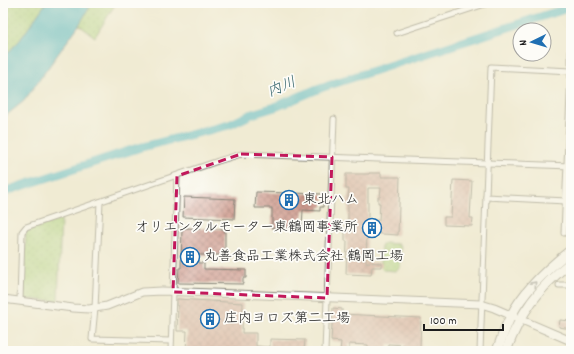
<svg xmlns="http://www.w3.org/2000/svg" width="574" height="354" font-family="Dekko,'Klee One',sans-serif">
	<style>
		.green { fill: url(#green-dots); stroke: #63784d }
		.water { fill: #4cb7c9; stroke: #346a72 }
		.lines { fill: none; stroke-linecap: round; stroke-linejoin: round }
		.river { stroke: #4cb7c9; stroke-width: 9 }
		.building { fill: url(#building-cross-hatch); fill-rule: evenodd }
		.street-casing { stroke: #868478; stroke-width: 7 }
		.secondary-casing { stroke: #868478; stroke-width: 9 }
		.highway-casing { stroke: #868478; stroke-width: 11 }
		.street { stroke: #fff; stroke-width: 5 }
		.secondary { stroke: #fff; stroke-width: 7 }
		.highway { stroke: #fff; stroke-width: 9 }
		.oneway { stroke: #999 }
		.marked { fill: none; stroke: #c2185b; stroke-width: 3; stroke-dasharray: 8 5; stroke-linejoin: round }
		.labels { text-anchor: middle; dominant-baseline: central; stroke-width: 3.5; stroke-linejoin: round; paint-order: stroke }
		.poi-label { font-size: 14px; fill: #1c1c1c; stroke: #fdfcf7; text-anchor: start }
		.water-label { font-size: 15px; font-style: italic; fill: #32626a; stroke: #fdfcf7 }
	</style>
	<defs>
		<pattern id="green-dots" width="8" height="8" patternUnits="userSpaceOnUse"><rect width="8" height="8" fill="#aad37e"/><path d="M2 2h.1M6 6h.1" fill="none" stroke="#92b56c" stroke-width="1.8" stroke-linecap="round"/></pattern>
		<pattern id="building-cross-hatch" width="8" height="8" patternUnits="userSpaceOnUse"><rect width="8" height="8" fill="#d09e91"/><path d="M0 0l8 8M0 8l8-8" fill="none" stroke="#a88076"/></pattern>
	</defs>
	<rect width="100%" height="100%" fill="#fdfcf7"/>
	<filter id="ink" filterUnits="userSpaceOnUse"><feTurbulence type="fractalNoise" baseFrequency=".025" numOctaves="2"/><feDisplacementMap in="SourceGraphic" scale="8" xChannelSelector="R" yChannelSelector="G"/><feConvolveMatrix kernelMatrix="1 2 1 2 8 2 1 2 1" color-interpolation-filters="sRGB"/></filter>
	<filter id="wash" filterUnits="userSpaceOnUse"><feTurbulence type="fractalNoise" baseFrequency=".012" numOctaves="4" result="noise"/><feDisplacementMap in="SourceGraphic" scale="16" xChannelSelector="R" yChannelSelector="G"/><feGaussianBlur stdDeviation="0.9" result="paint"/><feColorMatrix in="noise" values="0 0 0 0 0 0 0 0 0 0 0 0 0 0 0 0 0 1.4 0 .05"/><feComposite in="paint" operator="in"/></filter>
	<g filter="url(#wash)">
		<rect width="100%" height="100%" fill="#f0ebd3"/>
		<g class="green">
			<polygon points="11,3 46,3 20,40 3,58 3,14"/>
			<polygon points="92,3 116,3 95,37 79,25"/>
			<polygon points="61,219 58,301 23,299 26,231"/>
			<polygon points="384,243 398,244 401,248 400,268 396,271 383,270 380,267 381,247"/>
		</g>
		<polygon class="water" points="46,3 92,3 79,25 24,101 3,118 3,58 20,40"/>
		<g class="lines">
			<polyline class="river" points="3,192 138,148 229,125 252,114 275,107 320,88 571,7"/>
		</g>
		<g id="blocks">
			<g class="building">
				<path d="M 369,173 L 381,173 L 381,177 L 400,177 L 398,235 L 367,233 L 366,262 L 382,263 L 382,267 L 372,267 L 371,275 L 346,274 L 347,241 L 345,241 L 345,223 L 348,223 L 348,206 L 347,205 L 349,189 L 346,189 L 346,174 L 369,174 ZM 368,188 L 381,188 L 380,197 L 378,197 L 378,203 L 380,203 L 379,220 L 368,220 Z"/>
				<polygon points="453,180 472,181 470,218 473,218 472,226 444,225 444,217 451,217"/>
				<polygon points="256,192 323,194 323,207 320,207 320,211 303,210 302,228 272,228 272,208 255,208"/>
				<polygon points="184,197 235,199 234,219 183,217"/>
				<polygon points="182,228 225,229 225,255 198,255 198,263 204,263 204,269 246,270 246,278 243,278 243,284 178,283 179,268 181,268"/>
				<polygon points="177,299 243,303 242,333 256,333 256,346 270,347 270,339 305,340 304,351 186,351 187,331 177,331 178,306 177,306"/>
				<polygon points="333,308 342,309 342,314 421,318 420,347 416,347 416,351 405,351 405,345 388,344 387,351 368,351 368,345 349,344 349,351 340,351 341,342 331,341"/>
				<polygon points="560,320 571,321 571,329 559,327"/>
			</g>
		</g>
	</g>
	<g filter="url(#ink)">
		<use href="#blocks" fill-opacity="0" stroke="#868478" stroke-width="1"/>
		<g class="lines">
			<defs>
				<g id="street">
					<polyline points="397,33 488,3"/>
					<polyline points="571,43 571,63"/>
					<polyline points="486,197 566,201"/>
					<polyline points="100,202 95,308 92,339 171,341"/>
					<polyline points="564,233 571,72"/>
					<polyline points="559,285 571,285"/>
					<polyline points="20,301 22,232 26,227 218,161 241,154 571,166"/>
					<polyline points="171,351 177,176"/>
					<polyline points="325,351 334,119"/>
					<polyline points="480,351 491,67 571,71"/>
				</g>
				<polyline id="secondary" points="3,299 73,308 89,309 107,306 142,292 162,291 481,304 494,308 571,341"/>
				<g id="highway">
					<path d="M 497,351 C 501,340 505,327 511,316 C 524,290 548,268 571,250"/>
					<path d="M 506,351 C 520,313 539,287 571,262"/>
				</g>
			</defs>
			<use href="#street" class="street-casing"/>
			<use href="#secondary" class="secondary-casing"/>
			<use href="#highway" class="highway-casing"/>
			<use href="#street" class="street"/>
			<use href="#secondary" class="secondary"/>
			<use href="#highway" class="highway"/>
		</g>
		<defs><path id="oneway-chevron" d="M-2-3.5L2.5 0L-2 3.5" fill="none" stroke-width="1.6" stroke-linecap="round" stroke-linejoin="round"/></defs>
		<use class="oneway" href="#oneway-chevron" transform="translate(534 284) rotate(-48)"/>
	</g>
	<path d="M0 0H574V354H0ZM 241,154 L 332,157 L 327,298 L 173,292 L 177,176 Z" fill="#f0ebd3" fill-opacity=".55" fill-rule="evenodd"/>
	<path class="marked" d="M 241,154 L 332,157 L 327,298 L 173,292 L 177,176 Z"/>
	<defs>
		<symbol id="building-ring" viewBox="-11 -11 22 22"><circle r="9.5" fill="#fdfcf7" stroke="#1f6fb2" stroke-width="1.5"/><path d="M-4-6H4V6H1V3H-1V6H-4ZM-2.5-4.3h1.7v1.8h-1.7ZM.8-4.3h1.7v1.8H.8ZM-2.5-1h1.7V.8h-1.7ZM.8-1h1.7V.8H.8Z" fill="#1f6fb2"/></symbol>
	</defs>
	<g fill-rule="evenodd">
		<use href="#building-ring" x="278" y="189" width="22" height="22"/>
		<use href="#building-ring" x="361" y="217" width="22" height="22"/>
		<use href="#building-ring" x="179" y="246" width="22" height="22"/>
		<use href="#building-ring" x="199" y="308" width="22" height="22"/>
	</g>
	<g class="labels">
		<g class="poi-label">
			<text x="303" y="200">東北ハム</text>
			<text x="358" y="228" text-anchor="end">オリエンタルモーター東鶴岡事業所</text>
			<text x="204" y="257">丸善食品工業株式会社 鶴岡工場</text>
			<text x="224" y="319">庄内ヨロズ第二工場</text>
		</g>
		<g class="water-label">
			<text transform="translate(282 88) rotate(-22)">内川</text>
		</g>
	</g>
	<rect width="574" height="354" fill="none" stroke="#fdfcf7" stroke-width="16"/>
	<g transform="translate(532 42) rotate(265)"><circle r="19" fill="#fdfcf7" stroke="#a3a29f"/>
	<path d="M0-3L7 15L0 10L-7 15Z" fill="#1f6fb2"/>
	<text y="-6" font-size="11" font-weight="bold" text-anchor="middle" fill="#1c1c1c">N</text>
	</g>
	<path d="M424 324v6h79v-6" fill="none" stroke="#1c1c1c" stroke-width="2"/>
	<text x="430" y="324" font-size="12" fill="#1c1c1c" stroke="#fdfcf7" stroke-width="3" paint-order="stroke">100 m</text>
</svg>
